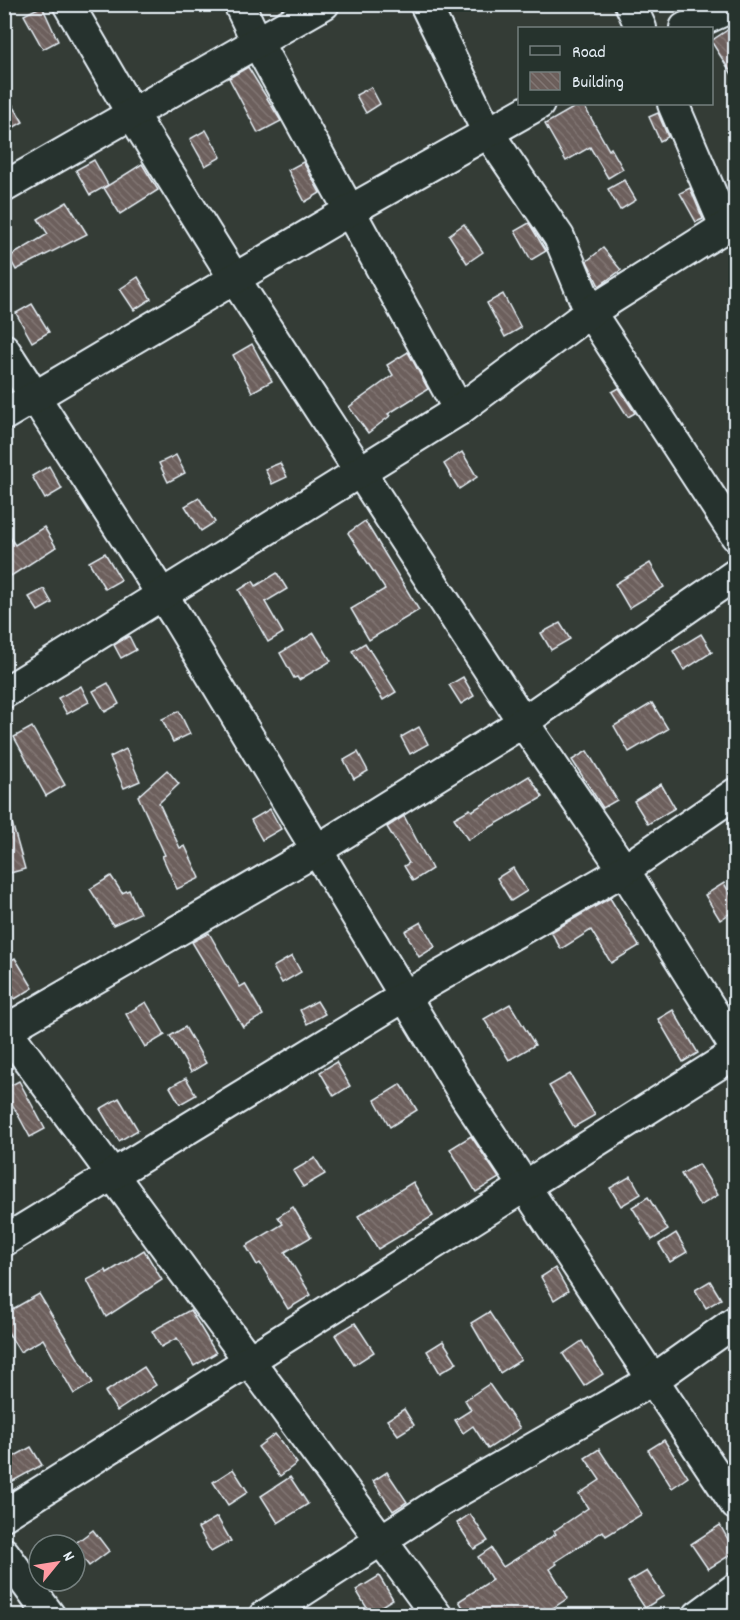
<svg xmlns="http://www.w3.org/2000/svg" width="740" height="1620" font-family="Dekko,sans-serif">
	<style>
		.building { fill: url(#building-back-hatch); stroke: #e8f1f8; stroke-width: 1.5 }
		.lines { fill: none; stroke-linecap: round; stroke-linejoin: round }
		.minor-casing { stroke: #e8f1f8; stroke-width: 34 }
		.minor { stroke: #26332d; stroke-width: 30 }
	</style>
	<defs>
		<pattern id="building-back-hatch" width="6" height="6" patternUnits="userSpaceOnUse" patternTransform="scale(1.5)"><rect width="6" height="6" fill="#6c5f5b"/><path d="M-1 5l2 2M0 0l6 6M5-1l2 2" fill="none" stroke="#817673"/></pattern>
	</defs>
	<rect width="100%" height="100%" fill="#343c36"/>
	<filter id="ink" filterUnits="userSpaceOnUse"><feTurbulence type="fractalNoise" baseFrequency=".0167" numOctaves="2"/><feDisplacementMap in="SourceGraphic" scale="12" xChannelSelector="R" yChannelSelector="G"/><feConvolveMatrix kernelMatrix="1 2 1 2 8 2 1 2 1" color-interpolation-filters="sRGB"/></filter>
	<g filter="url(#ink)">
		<g class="building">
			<polygon points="42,6 58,41 43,49 24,15"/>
			<polygon points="729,29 735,39 735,79 711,41"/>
			<polygon points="248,67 281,121 258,133 229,78"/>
			<polygon points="371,87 380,104 366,113 356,95"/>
			<polygon points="4,90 23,122 4,133"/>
			<polygon points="580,104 583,104 609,150 611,148 623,169 608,178 590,147 566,161 545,124"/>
			<polygon points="658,113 668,137 660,141 649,117"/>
			<polygon points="206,130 221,157 205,166 190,139"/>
			<polygon points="94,160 108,185 90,195 76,170"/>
			<polygon points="303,162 320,193 305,202 288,170"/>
			<polygon points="142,164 158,190 120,214 104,188"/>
			<polygon points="624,180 636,200 620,210 608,189"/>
			<polygon points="690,188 703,219 696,222 680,193"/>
			<polygon points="67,202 87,234 16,270 9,257 48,234 38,219"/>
			<polygon points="529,223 546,251 531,260 515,231"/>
			<polygon points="464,224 483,252 467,263 449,235"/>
			<polygon points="603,248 621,270 599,286 587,261"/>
			<polygon points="138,277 151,299 134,310 120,289"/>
			<polygon points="503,294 521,328 505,337 487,303"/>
			<polygon points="32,304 49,332 32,342 16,313"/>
			<polygon points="252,344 272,381 252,392 233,355"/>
			<polygon points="408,352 428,389 388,414 390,416 368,433 349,407 393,375 387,365"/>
			<polygon points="619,388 635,413 628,417 612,392"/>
			<polygon points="462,452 477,477 459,489 444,464"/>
			<polygon points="176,455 185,473 168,482 159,463"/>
			<polygon points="280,463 287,477 272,484 265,469"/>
			<polygon points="49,466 62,489 45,499 32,476"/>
			<polygon points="199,498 215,522 201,531 185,506"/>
			<polygon points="365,521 419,610 369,640 351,609 385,589 348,533"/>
			<polygon points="44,527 56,547 11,576 4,566 4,529 15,545"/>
			<polygon points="105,553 121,580 105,589 89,562"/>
			<polygon points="650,563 664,587 629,608 615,584"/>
			<polygon points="277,573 287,589 265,602 283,633 268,642 239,590 253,581 256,586"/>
			<polygon points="44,589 52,603 38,611 29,597"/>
			<polygon points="560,623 570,639 551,650 541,633"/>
			<polygon points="314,633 331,661 299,680 297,677 294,678 280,653"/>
			<polygon points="701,634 712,652 684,670 673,651"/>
			<polygon points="129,636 136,650 121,658 114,645"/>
			<polygon points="365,643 396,692 383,700 352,651"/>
			<polygon points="463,677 474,696 461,704 449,685"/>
			<polygon points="108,683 119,704 105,712 93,691"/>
			<polygon points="81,686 89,702 67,714 58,698"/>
			<polygon points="652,703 668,729 629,752 614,726"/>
			<polygon points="179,711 190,734 173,742 162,719"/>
			<polygon points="32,727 65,785 46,796 14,737"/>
			<polygon points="419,727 428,744 410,754 401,737"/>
			<polygon points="126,749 140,781 124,788 110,757"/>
			<polygon points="587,751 617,800 603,808 572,760"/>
			<polygon points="358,752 368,771 354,779 344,760"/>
			<polygon points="167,770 179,784 159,803 180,848 185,846 200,878 177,889 162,856 165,855 138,796"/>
			<polygon points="529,776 543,797 468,840 454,818 470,809 472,811"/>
			<polygon points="661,784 675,808 648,824 634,801"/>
			<polygon points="270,809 281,829 262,840 251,820"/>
			<polygon points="9,812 25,869 10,873 4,854 4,813"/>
			<polygon points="404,816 432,869 413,881 404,866 409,863 387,827"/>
			<polygon points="513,868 527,891 511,901 497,878"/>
			<polygon points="111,876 122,893 129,890 140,913 113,925 90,889"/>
			<polygon points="724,883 735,903 735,910 720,920 705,895"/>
			<polygon points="610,898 639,946 611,963 591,930 561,949 551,932"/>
			<polygon points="421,922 435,947 419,957 405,931"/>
			<polygon points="209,933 240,987 245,984 263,1015 243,1027 192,942"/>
			<polygon points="292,956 301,972 282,983 273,967"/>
			<polygon points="15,958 33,988 15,999 4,983 4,964"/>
			<polygon points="317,1001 325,1014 307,1024 300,1010"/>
			<polygon points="146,1002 165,1035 145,1047 126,1014"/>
			<polygon points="510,1004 535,1045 509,1060 484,1019"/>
			<polygon points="673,1010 698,1053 683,1062 658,1019"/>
			<polygon points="185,1027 206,1063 191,1072 170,1036"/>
			<polygon points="336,1062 350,1086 334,1096 320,1072"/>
			<polygon points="570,1074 595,1115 574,1127 549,1086"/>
			<polygon points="186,1078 196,1095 180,1104 170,1087"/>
			<polygon points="19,1081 45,1129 30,1137 4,1089"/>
			<polygon points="401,1084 417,1110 390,1127 375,1100"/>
			<polygon points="119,1098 138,1130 119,1141 100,1109"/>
			<polygon points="471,1136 499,1178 476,1192 450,1149"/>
			<polygon points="315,1158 325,1174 303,1187 293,1171"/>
			<polygon points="699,1164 718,1195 700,1206 681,1174"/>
			<polygon points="631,1176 641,1194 621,1206 610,1188"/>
			<polygon points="413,1182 433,1216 378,1249 358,1216"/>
			<polygon points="648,1197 668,1230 652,1240 632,1207"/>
			<polygon points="293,1207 311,1237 285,1252 311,1295 288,1309 260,1263 257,1265 246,1246 283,1224 278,1217"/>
			<polygon points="676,1233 687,1252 670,1262 659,1244"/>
			<polygon points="144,1250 162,1280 106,1317 87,1280 106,1270 107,1273"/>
			<polygon points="555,1268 568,1291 554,1300 541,1277"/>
			<polygon points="710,1281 721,1299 706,1308 695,1290"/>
			<polygon points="39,1294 93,1383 74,1394 43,1339 20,1352 4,1326 4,1314"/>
			<polygon points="190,1310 216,1353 194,1366 177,1338 161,1347 152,1331"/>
			<polygon points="489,1312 521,1360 500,1373 471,1323"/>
			<polygon points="355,1323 374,1352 354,1365 335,1335"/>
			<polygon points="443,1341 457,1363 440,1373 427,1351"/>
			<polygon points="582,1341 603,1374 584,1386 563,1354"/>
			<polygon points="144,1367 156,1385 117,1411 105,1392"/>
			<polygon points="489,1384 520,1428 488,1449 473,1426 463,1433 455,1420 471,1410 465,1400"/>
			<polygon points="404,1409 414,1425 398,1435 387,1420"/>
			<polygon points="275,1434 297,1463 280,1476 258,1447"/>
			<polygon points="664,1440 688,1477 672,1488 648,1450"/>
			<polygon points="31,1447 42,1465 4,1486 4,1462"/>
			<polygon points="599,1449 642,1514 606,1536 603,1531 555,1562 557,1564 550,1569 568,1598 541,1616 468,1616 459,1601 492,1580 478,1557 491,1548 503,1567 556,1534 554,1531 588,1508 579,1494 600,1480 585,1458"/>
			<polygon points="233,1469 248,1492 228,1505 213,1482"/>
			<polygon points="387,1472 407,1502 393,1511 373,1481"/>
			<polygon points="290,1477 308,1504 278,1523 261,1496"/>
			<polygon points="470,1514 488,1541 474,1549 457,1523"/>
			<polygon points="217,1517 231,1541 211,1552 198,1528"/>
			<polygon points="720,1525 735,1552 708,1569 691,1544"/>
			<polygon points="93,1530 109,1551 89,1566 73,1545"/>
			<polygon points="647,1571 664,1596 645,1608 628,1582"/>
			<polygon points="379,1576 393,1599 370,1613 356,1590"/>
		</g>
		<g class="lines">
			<defs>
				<g id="minor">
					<polyline points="68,4 132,114 234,278 523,722 624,870 736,1049"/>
					<polyline points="239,4 257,42 459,410"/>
					<polyline points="425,4 487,131 559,237 590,312 736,536"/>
					<polyline points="630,4 641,28"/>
					<polyline points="685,28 736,5"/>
					<polyline points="673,104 725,226"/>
					<polyline points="4,187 324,4"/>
					<polyline points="4,349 177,618 465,1096 736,1505"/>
					<polyline points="4,415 349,211 539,104"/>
					<polyline points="4,693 459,410 590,312 736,220"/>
					<polyline points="4,1027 437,1616"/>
					<polyline points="4,1031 317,850 523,722 736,574"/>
					<polyline points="4,1241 405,996 624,870 736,793"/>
					<polyline points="4,1515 736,1053"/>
					<polyline points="4,1553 50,1616"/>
					<polyline points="264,1616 443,1500 654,1379 736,1321"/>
					<polyline points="698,1616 736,1588"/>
				</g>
			</defs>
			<use href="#minor" class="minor-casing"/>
			<use href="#minor" class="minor"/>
		</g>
	</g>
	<rect width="740" height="1620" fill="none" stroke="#26332d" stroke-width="24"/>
	<rect x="12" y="12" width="716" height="1596" fill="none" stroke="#e8f1f8" stroke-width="2" filter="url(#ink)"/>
	<rect x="518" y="27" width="195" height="78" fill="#26332d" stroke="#747f7e" stroke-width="1.5"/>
	<rect x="530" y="46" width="30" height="9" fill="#26332d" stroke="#747f7e" stroke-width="1.5"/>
	<text x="572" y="57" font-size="18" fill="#e8f1f8">Road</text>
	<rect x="530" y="72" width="30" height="18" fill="url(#building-back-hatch)" stroke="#747f7e" stroke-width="1.5"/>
	<text x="572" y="87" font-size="18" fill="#e8f1f8">Building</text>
	<g transform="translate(57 1563) rotate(60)"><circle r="28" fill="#26332d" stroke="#747f7e" stroke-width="1.5"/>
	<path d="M0-4.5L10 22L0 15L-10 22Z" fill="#ff9aa2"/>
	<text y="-9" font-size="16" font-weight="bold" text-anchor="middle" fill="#e8f1f8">N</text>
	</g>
</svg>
